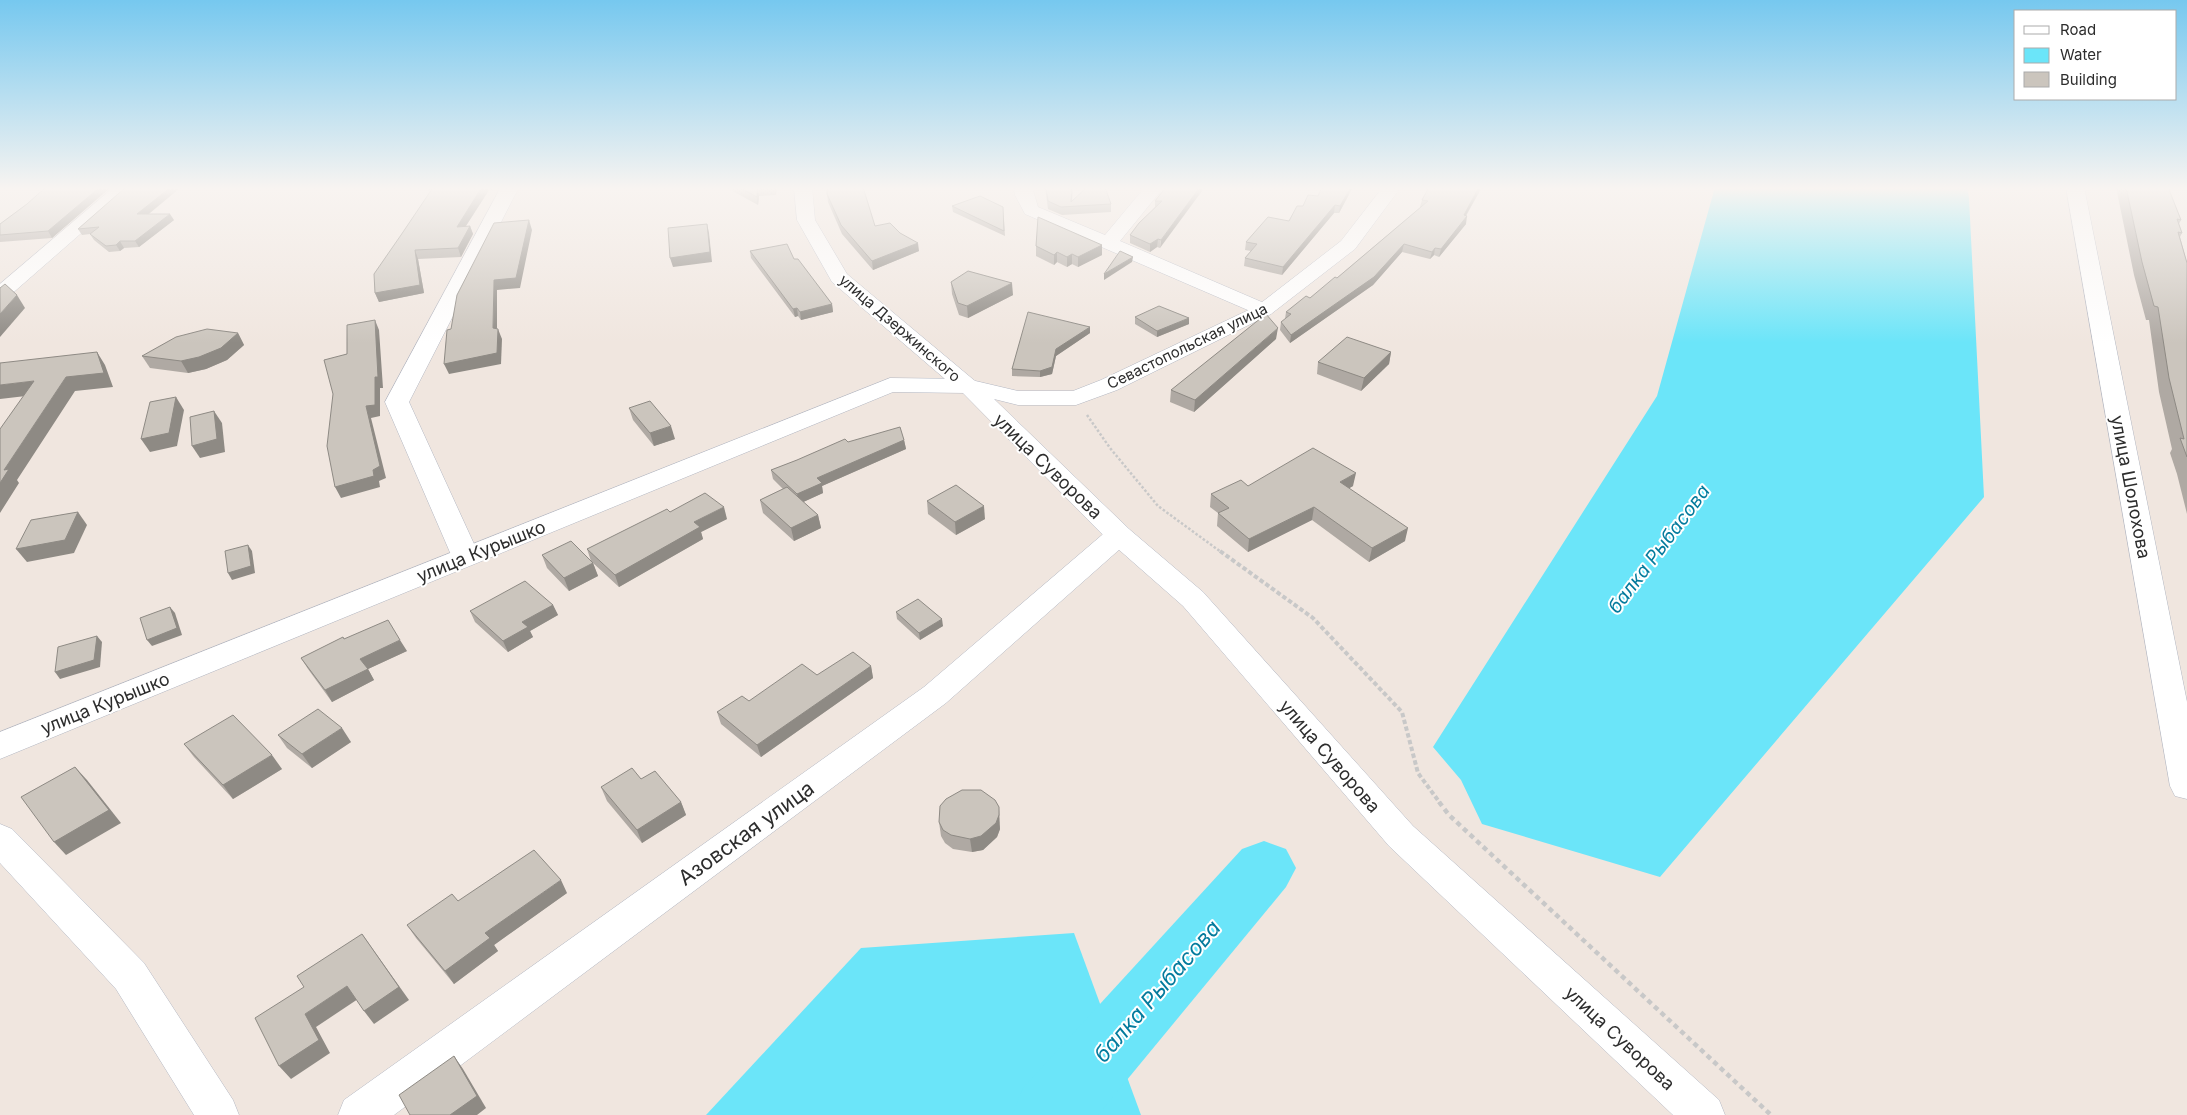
<svg xmlns="http://www.w3.org/2000/svg" width="2187" height="1115" font-family="Inter,sans-serif">
	<style>
		.water { fill: #6be5f9 }
		.lines { fill: none; stroke-linecap: round; stroke-linejoin: round }
		.river { fill: #6be5f9; fill-rule: evenodd }
		.minor-casing { stroke: #b3b7c2; stroke-width: 1 }
		.tertiary-casing { stroke: #b3b7c2; stroke-width: 1 }
		.secondary-casing { stroke: #b3b7c2; stroke-width: 1 }
		.path-far2 { stroke: #c8c8c8; stroke-width: 2.5; stroke-dasharray: 2.5 2; stroke-linecap: butt }
		.path-far1 { stroke: #c8c8c8; stroke-width: 4; stroke-dasharray: 4.5 2.5; stroke-linecap: butt }
		.path { stroke: #c8c8c8; stroke-width: 4.5; stroke-dasharray: 5 4; stroke-linecap: butt }
		.minor { fill: #fff; fill-rule: evenodd }
		.tertiary { fill: #fff; fill-rule: evenodd }
		.secondary { fill: #fff; fill-rule: evenodd }
		.wall { fill: #afa9a3 }
		.shaded-wall { fill: #8e8a84 }
		.building { fill: #cbc5bd; stroke: #8e8a84 }
		.labels { text-anchor: middle; dominant-baseline: central; stroke-width: 4; stroke-linejoin: round; paint-order: stroke }
		.far-street-label { font-size: 15px; fill: #2d2d2d; stroke: #fff }
		.street-label { font-size: 18px; fill: #2d2d2d; stroke: #fff }
		.water-label { font-size: 19px; font-style: italic; fill: #047b9d; stroke: #fff }
		.near-street-label { font-size: 21px; fill: #2d2d2d; stroke: #fff }
		.near-water-label { font-size: 22px; font-style: italic; fill: #047b9d; stroke: #fff }
	</style>
	<rect width="100%" height="100%" fill="#f0e6df"/>
	<g class="water">
		<polygon points="1715,187 1967,187 1969,198 1984,497 1660,877 1482,824 1461,780 1433,747 1657,396"/>
		<polygon points="1074,933 1141,1115 706,1115 861,948"/>
	</g>
	<g class="lines">
		<polygon class="river" points="1264,841 1286,849 1296,868 1286,887 1098,1115 1012,1115 1023,1088 1242,849"/>
		<defs>
			<g id="minor">
				<polygon points="114,187 134,187 7,298 0,300 0,284"/>
				<polygon points="501,187 519,187 409,402 480,557 476,563 466,566 456,563 452,557 385,402"/>
				<polygon points="794,187 812,187 815,220 847,274 975,381 978,386 975,391 967,393 959,391 832,282 797,220"/>
				<polygon points="1014,187 1032,187 1038,207 1105,235 1145,187 1164,187 1120,241 1271,306 1274,310 1271,314 1264,316 1257,314 1025,214 1015,195"/>
				<polygon points="1119,526 1129,529 1132,535 1129,541 946,703 394,1115 338,1115 344,1100 924,687 1109,529"/>
				<polygon points="0,824 12,829 144,963 233,1100 239,1115 194,1115 116,989 0,863"/>
			</g>
			<polygon id="tertiary" points="890,378 967,379 975,381 978,386 975,391 967,393 893,392 0,759 0,732"/>
			<g id="secondary">
				<polygon points="1383,187 1401,187 1355,249 1271,314 1117,390 1076,405 1018,405 994,399 1129,529 1203,592 1413,826 1719,1100 1725,1115 1673,1115 1389,846 1183,606 1109,541 956,386 959,381 967,379 1018,391 1073,391 1101,380 1257,306 1341,241"/>
				<polygon points="2066,187 2084,187 2187,702 2187,799 2175,796 2170,786"/>
			</g>
		</defs>
		<use href="#minor" class="minor-casing"/>
		<use href="#tertiary" class="tertiary-casing"/>
		<use href="#secondary" class="secondary-casing"/>
		<polyline class="path-far2" points="1087,415 1110,448 1158,506 1221,552"/>
		<polyline class="path-far1" points="1220,551 1313,618 1402,712 1418,773 1440,803"/>
		<polyline class="path" points="1439,802 1449,815 1771,1115"/>
		<use href="#minor" class="minor"/>
		<use href="#tertiary" class="tertiary"/>
		<use href="#secondary" class="secondary"/>
	</g>
	<g class="wall">
		<polygon points="46,187 111,187 52,238 0,242 0,224 27,204"/>
		<polygon points="126,187 181,187 149,214 174,220 139,247 124,248 120,251 109,252 94,240 90,234 82,235 78,229"/>
		<polygon points="431,187 499,187 498,189 489,190 466,226 470,226 473,234 461,257 418,259 424,293 379,302 375,293 430,192 429,189"/>
		<polygon points="729,187 777,187 776,195 759,196 758,205 729,189"/>
		<polygon points="1045,187 1073,187 1072,202 1111,204 1111,212 1062,215 1048,209"/>
		<polygon points="1166,187 1160,248 1157,247 1150,252 1130,243 1130,235 1155,207 1155,201"/>
		<polygon points="1322,187 1353,187 1339,213 1334,213 1282,275 1244,266 1245,258 1251,251 1245,250 1246,242 1289,221 1303,206 1318,196"/>
		<polygon points="1429,187 1482,187 1466,216 1466,224 1439,257 1434,255 1430,259 1402,252 1373,285 1290,343 1280,330 1281,322 1285,319 1286,312 1310,298 1337,278 1421,207 1420,207 1422,200"/>
		<polygon points="2116,187 2168,187 2181,220 2179,224 2182,233 2180,237 2187,263 2187,514 2177,474 2170,453 2172,449 2159,392 2149,320 2146,320 2134,275"/>
		<polygon points="827,194 875,226 900,233 919,251 873,270 842,234 828,202"/>
		<polygon points="952,206 1003,207 1005,236 953,212"/>
		<polygon points="1102,245 1102,255 1078,267 1072,264 1067,267 1057,262 1054,265 1036,256 1036,246"/>
		<polygon points="750,251 794,259 832,304 833,312 801,320 798,316 795,317 751,258"/>
		<polygon points="951,282 1013,295 968,318 959,315 952,294"/>
		<polygon points="1135,317 1189,324 1157,337 1135,324"/>
		<polygon points="1090,327 1090,333 1056,356 1052,374 1040,377 1012,376 1012,369"/>
		<polygon points="238,333 244,345 227,360 206,369 188,373 150,368 142,356"/>
		<polygon points="1276,339 1194,412 1170,402 1171,390"/>
		<polygon points="1391,352 1389,364 1361,391 1317,374 1318,362"/>
		<polygon points="629,408 675,439 654,446 633,420"/>
		<polygon points="904,440 906,449 822,486 823,493 803,502 818,515 821,528 794,541 763,513 760,500 783,489 773,479 771,470 848,442"/>
		<polygon points="1248,486 1353,486 1349,488 1405,541 1369,562 1312,520 1248,552 1217,526 1218,513 1210,507 1211,494"/>
		<polygon points="927,501 985,519 956,535 928,514"/>
		<polygon points="670,512 727,519 701,532 703,539 619,587 593,563 598,576 569,591 547,568 542,555 591,561 587,549"/>
		<polygon points="553,605 558,615 530,631 533,637 508,652 475,622 470,611"/>
		<polygon points="896,612 943,626 920,640 897,619"/>
		<polygon points="344,639 407,651 368,669 374,680 332,702 308,669 301,658"/>
		<polygon points="871,666 873,678 761,757 721,724 717,712 749,701 817,675"/>
		<polygon points="278,735 351,742 312,768 287,748"/>
		<polygon points="184,744 282,769 233,799 194,757"/>
		<polygon points="641,779 681,802 686,815 642,843 607,801 601,787"/>
		<polygon points="939,822 1000,829 997,837 983,850 972,852 953,849 945,843 941,836"/>
		<polygon points="567,893 494,945 498,951 454,984 416,938 407,925 458,901"/>
	</g>
	<g class="shaded-wall">
		<polygon points="100,187 111,187 52,238 48,231"/>
		<polygon points="171,187 181,187 141,220 137,214"/>
		<polygon points="482,187 488,187 489,190 460,235 457,227"/>
		<polygon points="1200,187 1205,187 1160,248 1161,240"/>
		<polygon points="1351,187 1353,187 1339,213 1340,206"/>
		<polygon points="1479,187 1482,187 1462,222 1467,216 1466,224 1439,257 1441,249 1464,215"/>
		<polygon points="757,188 759,196 758,205 757,197"/>
		<polygon points="1335,205 1334,213 1282,275 1283,267"/>
		<polygon points="170,214 174,220 139,247 135,241"/>
		<polygon points="529,220 532,230 520,288 497,290 497,339 493,328 494,280"/>
		<polygon points="707,224 709,233 712,262 673,267 670,258"/>
		<polygon points="470,226 473,234 461,257 458,248"/>
		<polygon points="1158,239 1157,247 1150,252 1150,244"/>
		<polygon points="120,241 124,248 120,251 116,245"/>
		<polygon points="918,243 919,251 873,270 872,261"/>
		<polygon points="1404,244 1402,252 1373,285 1290,343 1291,335"/>
		<polygon points="1102,245 1102,255 1078,267 1078,257"/>
		<polygon points="1435,248 1434,255 1430,259 1432,252"/>
		<polygon points="415,250 418,259 424,293 379,302 375,293"/>
		<polygon points="1057,252 1057,262 1054,265 1054,255"/>
		<polygon points="1072,254 1072,264 1067,267 1067,257"/>
		<polygon points="1133,257 1132,262 1104,280 1104,274"/>
		<polygon points="1012,283 1013,295 968,318 967,306"/>
		<polygon points="17,295 25,308 0,337 0,314"/>
		<polygon points="832,304 833,312 801,320 800,312"/>
		<polygon points="797,308 798,316 795,317 793,309"/>
		<polygon points="1189,318 1189,324 1157,337 1157,331"/>
		<polygon points="375,320 379,330 383,388 380,388 380,416 371,418 386,478 379,481 380,487 341,498 335,487 373,470 366,406"/>
		<polygon points="1090,327 1090,333 1056,356 1052,374 1040,377 1040,371 1056,349"/>
		<polygon points="1278,328 1276,339 1194,412 1195,400"/>
		<polygon points="498,329 502,339 501,364 449,374 444,364"/>
		<polygon points="238,333 244,345 227,360 206,369 188,373 181,361"/>
		<polygon points="97,352 105,365 113,387 75,391 17,480 19,483 0,513 0,483 4,470 66,377"/>
		<polygon points="1391,352 1389,364 1361,391 1364,378"/>
		<polygon points="34,381 43,394 0,399 0,385"/>
		<polygon points="176,397 184,410 177,446 150,452 141,439"/>
		<polygon points="214,411 222,423 225,452 200,458 192,446"/>
		<polygon points="671,426 675,439 654,446 650,433"/>
		<polygon points="904,440 906,449 822,486 823,493 799,504 797,494 817,478"/>
		<polygon points="1356,473 1353,486 1338,495 1340,482"/>
		<polygon points="984,506 985,519 956,535 955,522"/>
		<polygon points="724,507 727,519 701,532 703,539 619,587 615,575 694,522"/>
		<polygon points="1314,507 1312,520 1248,552 1249,539"/>
		<polygon points="78,512 87,525 74,553 27,562 16,549"/>
		<polygon points="818,515 821,528 794,541 791,528"/>
		<polygon points="1408,528 1405,541 1369,562 1372,548"/>
		<polygon points="248,545 252,551 255,573 232,580 228,573"/>
		<polygon points="593,563 598,576 569,591 564,578"/>
		<polygon points="553,605 558,615 530,631 533,637 508,652 503,641 522,622"/>
		<polygon points="170,607 175,613 182,635 152,646 147,640"/>
		<polygon points="942,619 943,626 920,640 919,633"/>
		<polygon points="97,636 102,642 100,667 60,679 55,672"/>
		<polygon points="400,640 407,651 368,669 374,680 332,702 325,690 360,659"/>
		<polygon points="871,666 873,678 761,757 757,745"/>
		<polygon points="342,728 351,742 312,768 302,754"/>
		<polygon points="272,755 282,769 233,799 223,785"/>
		<polygon points="75,767 87,780 121,823 66,855 54,842"/>
		<polygon points="681,802 686,815 642,843 637,830"/>
		<polygon points="999,807 1000,829 997,837 983,850 972,852 970,839"/>
		<polygon points="561,880 567,893 494,945 498,951 454,984 445,971 485,933"/>
		<polygon points="362,934 409,1000 374,1024 364,1011"/>
		<polygon points="347,986 358,999 316,1027 330,1053 291,1079 279,1066 305,1014"/>
		<polygon points="454,1056 463,1069 486,1108 477,1115 450,1115"/>
	</g>
	<g class="building">
		<polygon points="46,187 100,187 48,231 0,235 0,224 27,204"/>
		<polygon points="126,187 171,187 137,214 170,214 135,241 120,241 116,245 106,246 90,234 99,227 78,229"/>
		<polygon points="431,187 482,187 457,227 470,226 458,248 415,250 420,285 375,293 374,274 401,235 432,189 429,189"/>
		<polygon points="739,187 770,187 757,188 757,197"/>
		<polygon points="827,187 863,187 875,226 890,223 900,233 918,243 872,261 841,225 827,194"/>
		<polygon points="1046,187 1072,187 1071,202 1087,187 1105,187 1111,204 1061,207 1048,201"/>
		<polygon points="1166,187 1200,187 1161,240 1158,239 1150,244 1130,235 1139,223 1162,201 1155,201"/>
		<polygon points="1322,187 1351,187 1340,206 1335,205 1283,267 1245,258 1257,244 1246,242 1268,217 1289,221 1297,206 1303,206 1308,195 1318,196"/>
		<polygon points="1429,187 1479,187 1464,215 1467,216 1441,249 1435,248 1432,252 1404,244 1374,277 1291,335 1281,322 1291,314 1286,312 1306,296 1310,298 1335,277 1337,278 1428,201 1422,200"/>
		<polygon points="2126,187 2168,187 2181,220 2177,219 2182,233 2178,232 2187,263 2187,457 2180,438 2184,439 2169,378 2158,307 2154,306 2142,262"/>
		<polygon points="980,196 1003,207 1004,231 952,206"/>
		<polygon points="1038,217 1102,245 1078,257 1072,254 1067,257 1057,252 1054,255 1036,246"/>
		<polygon points="529,220 516,278 494,280 493,328 498,329 497,353 444,364 447,330 451,329 457,295 494,223"/>
		<polygon points="707,224 710,252 670,258 668,228"/>
		<polygon points="787,244 794,259 798,259 832,304 800,312 797,308 793,309 750,251"/>
		<polygon points="1120,251 1133,257 1104,274"/>
		<polygon points="968,271 1012,283 967,306 958,303 951,282"/>
		<polygon points="5,284 17,295 0,314 0,288"/>
		<polygon points="1159,306 1189,318 1157,331 1135,317"/>
		<polygon points="1028,312 1090,327 1056,349 1052,367 1040,371 1012,369"/>
		<polygon points="1266,314 1278,328 1195,400 1171,390"/>
		<polygon points="375,320 378,377 375,377 375,405 366,406 380,466 373,470 374,476 335,487 327,446 333,394 324,360 347,354 347,325"/>
		<polygon points="207,329 238,333 221,348 199,357 181,361 142,356 176,337"/>
		<polygon points="1347,337 1391,352 1364,378 1318,362"/>
		<polygon points="97,352 104,373 66,377 4,470 9,469 0,483 0,429 34,381 0,385 0,363"/>
		<polygon points="176,397 169,433 141,439 150,402"/>
		<polygon points="650,401 671,426 650,433 629,408"/>
		<polygon points="214,411 217,439 192,446 190,417"/>
		<polygon points="900,427 904,440 817,478 822,483 797,494 771,470 797,460 845,439 848,442"/>
		<polygon points="1313,448 1356,473 1340,482 1408,528 1372,548 1314,507 1249,539 1218,513 1229,508 1211,494 1241,480 1248,486"/>
		<polygon points="956,485 984,506 955,522 927,501"/>
		<polygon points="787,487 818,515 791,528 760,500"/>
		<polygon points="705,493 724,507 694,522 700,527 615,575 587,549 667,509 670,512"/>
		<polygon points="78,512 65,540 16,549 31,520"/>
		<polygon points="571,541 593,563 564,578 542,555"/>
		<polygon points="248,545 251,566 228,573 225,551"/>
		<polygon points="525,581 553,605 522,622 528,627 503,641 470,611"/>
		<polygon points="918,599 942,619 919,633 896,612"/>
		<polygon points="170,607 177,628 147,640 140,618"/>
		<polygon points="388,620 400,640 360,659 368,669 325,690 301,658 343,637 344,639"/>
		<polygon points="97,636 94,660 55,672 58,647"/>
		<polygon points="853,652 871,666 757,745 717,712 742,696 749,701 802,664 817,675"/>
		<polygon points="318,709 342,728 302,754 278,735"/>
		<polygon points="233,715 272,755 223,785 184,744"/>
		<polygon points="75,767 109,810 54,842 21,797"/>
		<polygon points="632,768 641,779 655,771 681,802 637,830 601,787"/>
		<polygon points="962,790 981,790 995,800 999,807 999,815 996,823 981,836 970,839 951,835 943,830 939,822 940,806 946,799"/>
		<polygon points="534,850 561,880 485,933 490,938 445,971 407,925 452,894 458,901"/>
		<polygon points="362,934 399,987 364,1011 347,986 305,1014 319,1040 279,1066 255,1018 304,987 297,976"/>
		<polygon points="454,1056 477,1096 450,1115 410,1115 399,1095"/>
	</g>
	<linearGradient id="sky" x2="0" y2="1"><stop stop-color="#76c8ef"/><stop offset="0.55" stop-color="#f8f4f1"/><stop offset="1" stop-color="#f8f4f1" stop-opacity="0"/></linearGradient>
	<rect width="2187" height="343" fill="url(#sky)"/>
	<g class="labels">
		<g class="far-street-label">
			<text transform="translate(900 328) rotate(41)">улица Дзержинского</text>
			<text transform="translate(1187 346) rotate(-26)">Севастопольская улица</text>
		</g>
		<g class="street-label">
			<text transform="translate(1048 466) rotate(44)">улица Суворова</text>
			<text transform="translate(2131 487) rotate(79)">улица Шолохова</text>
			<text transform="translate(481 551) rotate(-22)">улица Курышко</text>
			<text transform="translate(105 703) rotate(-22)">улица Курышко</text>
			<text transform="translate(1330 756) rotate(49)">улица Суворова</text>
			<text transform="translate(1620 1038) rotate(43)">улица Суворова</text>
		</g>
		<g class="water-label">
			<text transform="translate(1659 549) rotate(-53)">балка Рыбасова</text>
		</g>
		<g class="near-street-label">
			<text transform="translate(746 833) rotate(-36)">Азовская улица</text>
		</g>
		<g class="near-water-label">
			<text transform="translate(1157 991) rotate(-49)">балка Рыбасова</text>
		</g>
	</g>
	<rect x="2014" y="10" width="162" height="90" fill="#ffffff" stroke="#ababab"/>
	<rect x="2024" y="26" width="25" height="8" fill="#ffffff" stroke="#ababab"/>
	<text x="2060" y="35" font-size="15" fill="#2d2d2d">Road</text>
	<rect x="2024" y="48" width="25" height="15" fill="#6be5f9" stroke="#ababab"/>
	<text x="2060" y="60" font-size="15" fill="#2d2d2d">Water</text>
	<rect x="2024" y="72" width="25" height="15" fill="#cbc5bd" stroke="#ababab"/>
	<text x="2060" y="85" font-size="15" fill="#2d2d2d">Building</text>
</svg>
